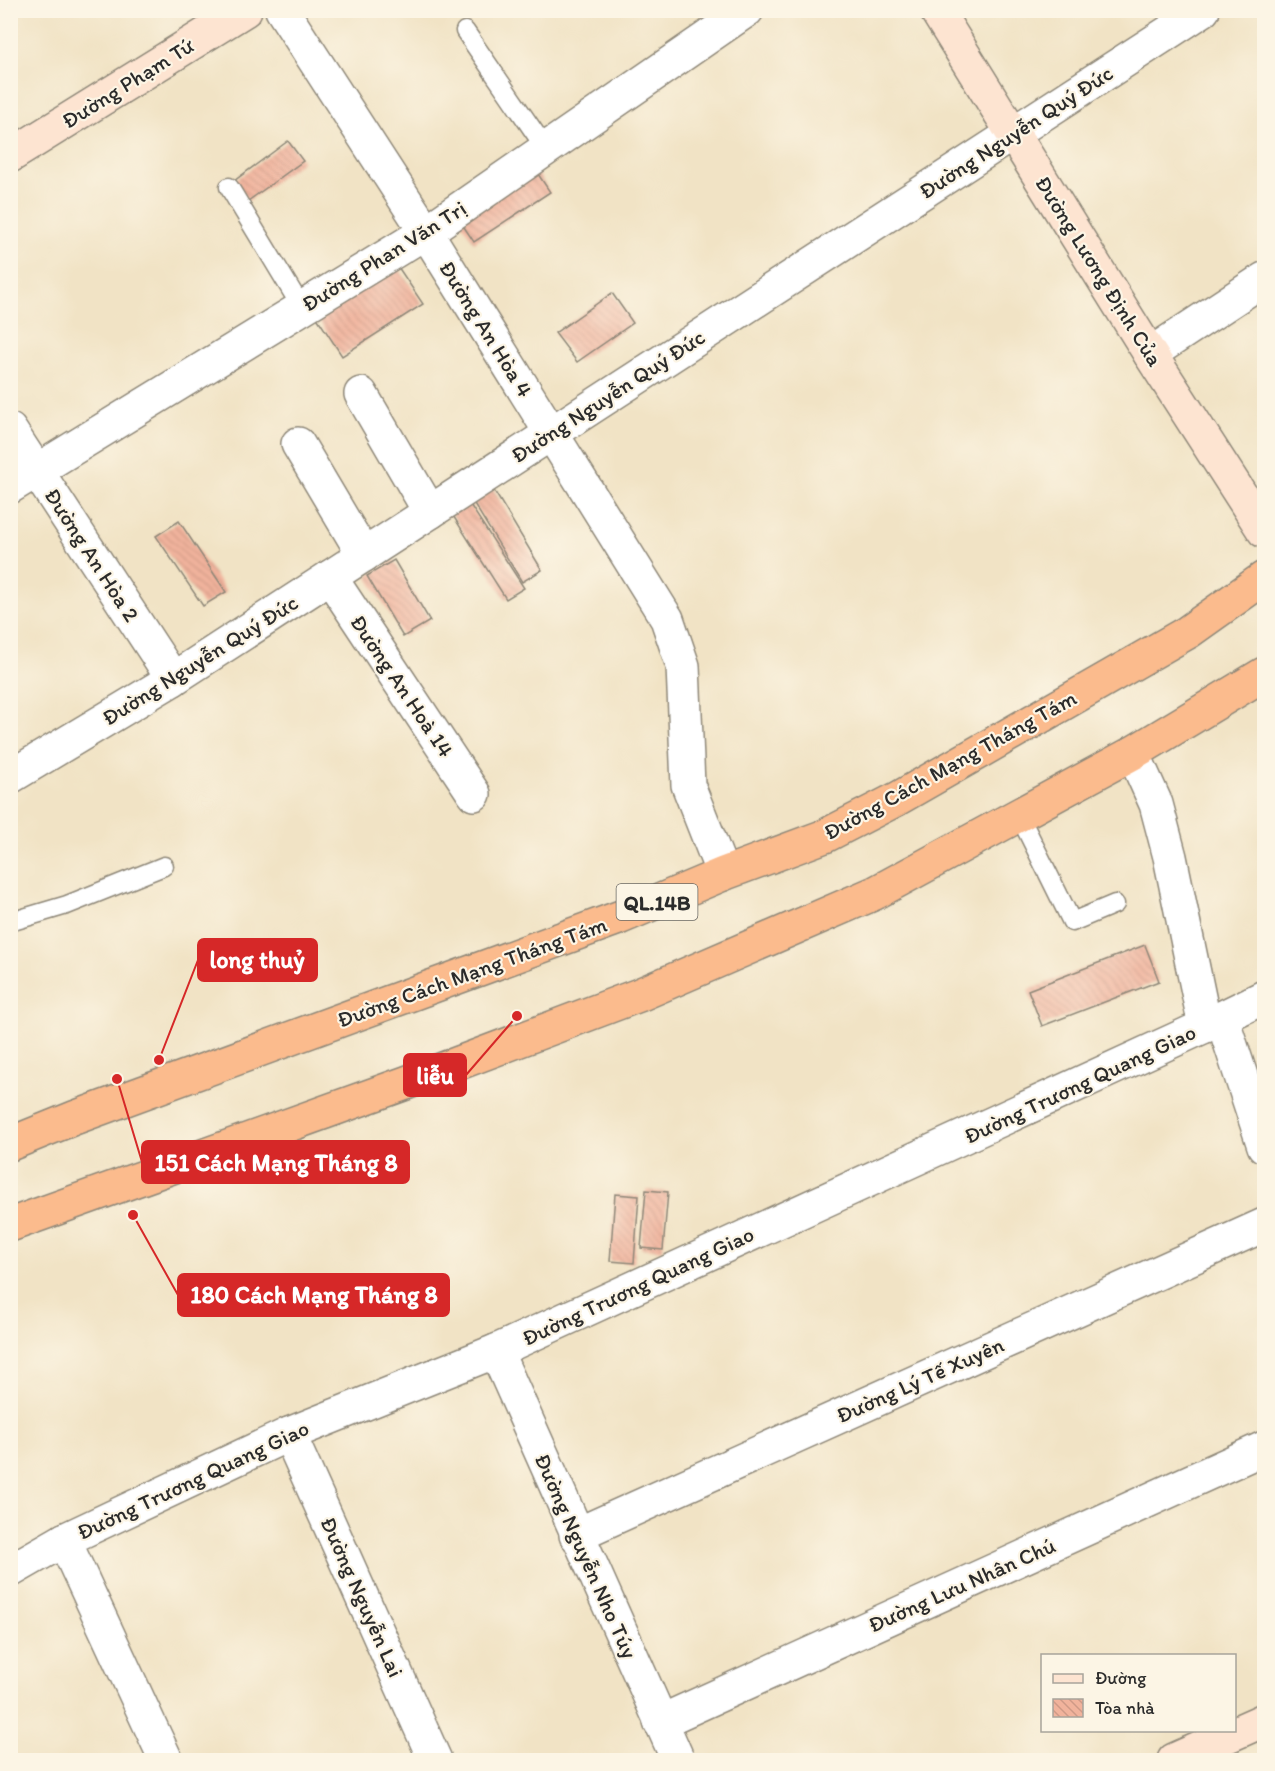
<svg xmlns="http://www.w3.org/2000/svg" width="1275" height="1771" font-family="Itim,sans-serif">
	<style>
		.building { fill: url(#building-back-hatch) }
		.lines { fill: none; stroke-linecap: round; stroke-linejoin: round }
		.lane-casing { stroke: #8e8778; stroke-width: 21 }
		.street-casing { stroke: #8e8778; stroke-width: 36 }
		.secondary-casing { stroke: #8e8778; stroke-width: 36 }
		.highway-casing { stroke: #8e8778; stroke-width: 36 }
		.lane { stroke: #fff; stroke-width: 18 }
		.street { stroke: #fff; stroke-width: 33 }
		.secondary { stroke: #fde4d1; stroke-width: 33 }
		.highway { stroke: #fbbb8d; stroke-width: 33 }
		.labels { text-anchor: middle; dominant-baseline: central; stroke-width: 4.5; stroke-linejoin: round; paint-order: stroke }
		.shield { fill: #fcf5e5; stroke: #6a6863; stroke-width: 1.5 }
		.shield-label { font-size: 21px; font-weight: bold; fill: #2b2b2b }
		.street-label { font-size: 22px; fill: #2b2b2b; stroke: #fcf5e5 }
		.leader { fill: none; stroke: #d62828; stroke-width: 2 }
		.callout-dot { fill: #d62828; stroke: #fcf5e5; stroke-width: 2 }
		.callout { fill: #d62828; stroke: #d62828; stroke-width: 2 }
		.callout-label { font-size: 24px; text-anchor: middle; font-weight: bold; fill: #fff }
	</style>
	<defs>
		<pattern id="building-back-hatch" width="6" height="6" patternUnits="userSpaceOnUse" patternTransform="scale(1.5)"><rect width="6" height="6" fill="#f1b39c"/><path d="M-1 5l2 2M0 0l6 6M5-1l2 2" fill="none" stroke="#cf9a87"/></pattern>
	</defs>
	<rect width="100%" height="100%" fill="#fcf5e5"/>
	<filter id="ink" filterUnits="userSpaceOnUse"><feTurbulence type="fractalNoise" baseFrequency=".0167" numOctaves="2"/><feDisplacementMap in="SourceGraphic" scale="12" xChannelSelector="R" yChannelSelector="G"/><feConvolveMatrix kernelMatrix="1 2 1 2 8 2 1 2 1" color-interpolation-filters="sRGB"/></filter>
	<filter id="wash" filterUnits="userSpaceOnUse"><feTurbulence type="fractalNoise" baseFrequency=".008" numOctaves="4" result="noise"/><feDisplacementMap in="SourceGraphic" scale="24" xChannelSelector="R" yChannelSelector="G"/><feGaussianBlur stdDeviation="1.35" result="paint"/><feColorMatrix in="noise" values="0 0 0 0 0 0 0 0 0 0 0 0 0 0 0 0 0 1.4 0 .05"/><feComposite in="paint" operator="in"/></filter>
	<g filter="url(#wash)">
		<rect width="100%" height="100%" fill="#f1e3c5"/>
		<g id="blocks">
			<g class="building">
				<polygon points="288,141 303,161 248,201 234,181"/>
				<polygon points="534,168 550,192 474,242 458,218"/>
				<polygon points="394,261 423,304 342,356 314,313"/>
				<polygon points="612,293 633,323 577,362 555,333"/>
				<polygon points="493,489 542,570 522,582 473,502"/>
				<polygon points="467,500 524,588 506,599 450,511"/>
				<polygon points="179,521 226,592 203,606 156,536"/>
				<polygon points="394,560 430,621 403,637 367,576"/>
				<polygon points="1145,945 1159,981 1042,1026 1028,990"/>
				<polygon points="646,1190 668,1192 663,1250 641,1248"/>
				<polygon points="615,1194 639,1196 634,1263 610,1261"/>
			</g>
		</g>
	</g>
	<g filter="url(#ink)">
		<use href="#blocks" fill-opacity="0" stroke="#8e8778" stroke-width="1.5"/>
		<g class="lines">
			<defs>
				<g id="lane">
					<polyline points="465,31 546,149"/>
					<polyline points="229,187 302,308"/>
					<polyline points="1019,815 1072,922 1115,904"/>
					<polyline points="10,922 67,905 164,866"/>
				</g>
				<g id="street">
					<polyline points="282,10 426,232 667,619 683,666 688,785 723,874"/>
					<polyline points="1150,354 1264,279"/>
					<polyline points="361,394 430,512"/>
					<polyline points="10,430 173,679"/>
					<polyline points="298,444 364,555"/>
					<polyline points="10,487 426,232 747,10"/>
					<polyline points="330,577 474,794"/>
					<polyline points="1133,753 1156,804 1170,857 1205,1026"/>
					<polyline points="10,777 173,679 1203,10"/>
					<polyline points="1222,1018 1264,1146"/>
					<polyline points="496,1351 678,1760"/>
					<polyline points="289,1434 435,1760"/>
					<polyline points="576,1535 1264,1225"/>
					<polyline points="64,1540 166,1760"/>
					<polyline points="10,1571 64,1540 289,1434 496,1351 1205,1026 1264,997"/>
					<polyline points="660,1722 1264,1448"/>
				</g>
				<g id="secondary">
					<polyline points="936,10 1150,354 1264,531"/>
					<polyline points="10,156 245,10"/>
					<polyline points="1174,1760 1264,1720"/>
				</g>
				<g id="highway">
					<polyline points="10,1144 74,1118 621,917 723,874 825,836 897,799 1188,632 1264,578"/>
					<polyline points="10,1225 406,1083 639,995 875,893 1133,753 1264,674"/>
				</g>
			</defs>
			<use href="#lane" class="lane-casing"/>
			<use href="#street" class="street-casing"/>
			<use href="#secondary" class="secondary-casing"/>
			<use href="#highway" class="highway-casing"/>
			<use href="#lane" class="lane"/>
			<use href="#street" class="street"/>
			<use href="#secondary" class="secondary"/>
			<use href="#highway" class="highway"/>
		</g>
	</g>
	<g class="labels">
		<rect class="shield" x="616.5" y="884" width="81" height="36" rx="4.5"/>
		<g class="shield-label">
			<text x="657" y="902">QL.14B</text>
		</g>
		<g class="street-label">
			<text transform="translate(128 83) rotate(-32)">Đường Phạm Tứ</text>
			<text transform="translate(1016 132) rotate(-33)">Đường Nguyễn Quý Đức</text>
			<text transform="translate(384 256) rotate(-32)">Đường Phan Văn Trị</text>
			<text transform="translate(1099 271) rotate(58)">Đường Lương Định Của</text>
			<text transform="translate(486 329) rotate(58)">Đường An Hòa 4</text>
			<text transform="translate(608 396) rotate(-33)">Đường Nguyễn Quý Đức</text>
			<text transform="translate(92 555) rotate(57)">Đường An Hòa 2</text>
			<text transform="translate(200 660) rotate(-32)">Đường Nguyễn Quý Đức</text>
			<text transform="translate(402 686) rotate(56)">Đường An Hoà 14</text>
			<text transform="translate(950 765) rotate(-29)">Đường Cách Mạng Tháng Tám</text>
			<text transform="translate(472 972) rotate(-20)">Đường Cách Mạng Tháng Tám</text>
			<text transform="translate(1080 1084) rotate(-25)">Đường Trương Quang Giao</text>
			<text transform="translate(638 1286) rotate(-25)">Đường Trương Quang Giao</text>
			<text transform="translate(920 1380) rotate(-24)">Đường Lý Tế Xuyên</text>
			<text transform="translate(193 1480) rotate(-25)">Đường Trương Quang Giao</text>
			<text transform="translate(586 1556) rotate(66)">Đường Nguyễn Nho Túy</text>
			<text transform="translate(962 1585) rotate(-24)">Đường Lưu Nhân Chú</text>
			<text transform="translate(362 1597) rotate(66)">Đường Nguyễn Lai</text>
		</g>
	</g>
	<path class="leader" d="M159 1060L198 960M517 1016L466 1075M117 1079L142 1162M133 1215L178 1295"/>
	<g class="callout-dot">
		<circle cx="159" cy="1060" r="6"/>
		<circle cx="517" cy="1016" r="6"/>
		<circle cx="117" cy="1079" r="6"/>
		<circle cx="133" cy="1215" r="6"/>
	</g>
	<g class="callout">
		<rect x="198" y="939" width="119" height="42" rx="6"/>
		<rect x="404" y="1054" width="62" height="42" rx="6"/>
		<rect x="142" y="1141" width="267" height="42" rx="6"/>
		<rect x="178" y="1274" width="271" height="42" rx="6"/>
	</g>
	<g class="callout-label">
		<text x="257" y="968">long thuỷ</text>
		<text x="435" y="1084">liễu</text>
		<text x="276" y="1171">151 Cách Mạng Tháng 8</text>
		<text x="314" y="1303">180 Cách Mạng Tháng 8</text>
	</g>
	<rect width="1275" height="1771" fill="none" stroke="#fcf5e5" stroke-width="36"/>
	<rect x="1041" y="1654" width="195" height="78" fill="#fcf5e5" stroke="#a8a49b" stroke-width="1.5"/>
	<rect x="1053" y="1674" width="30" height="9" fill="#fde4d1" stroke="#a8a49b" stroke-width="1.5"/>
	<text x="1095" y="1684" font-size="18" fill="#2b2b2b">Đường</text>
	<rect x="1053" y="1699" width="30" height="18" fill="url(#building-back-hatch)" stroke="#a8a49b" stroke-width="1.5"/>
	<text x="1095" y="1714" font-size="18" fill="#2b2b2b">Tòa nhà</text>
</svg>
